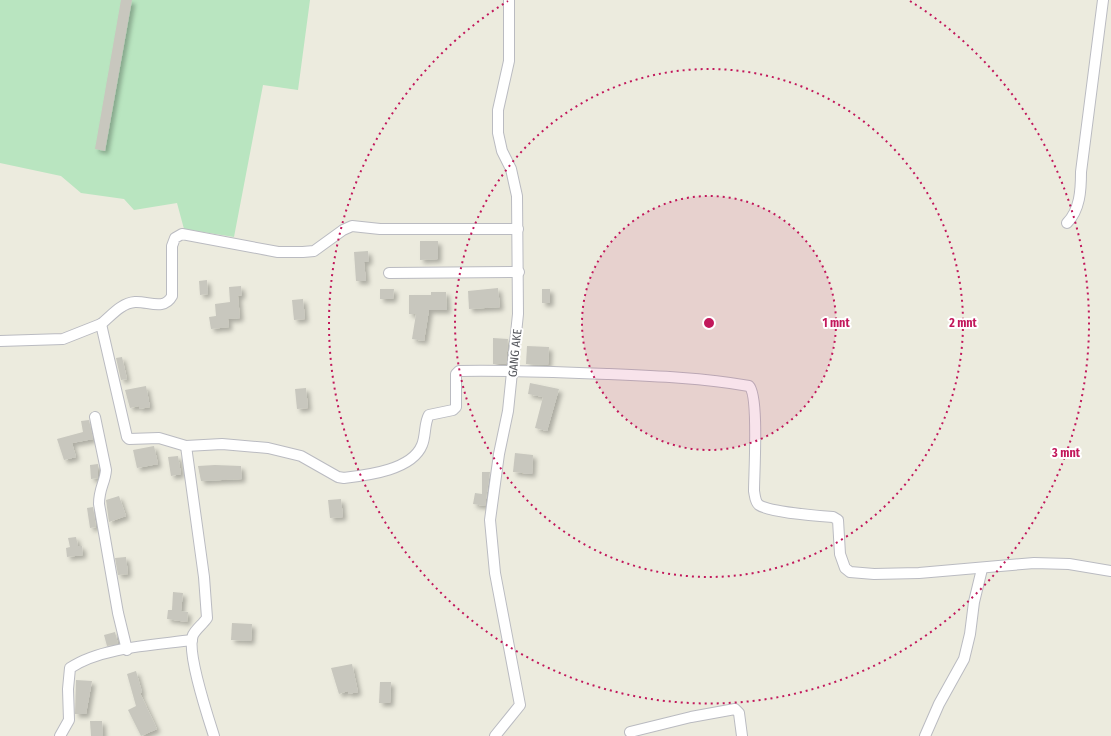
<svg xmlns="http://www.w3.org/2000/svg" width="1111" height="736" font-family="'Fira Sans Condensed',sans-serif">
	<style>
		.green { fill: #b9e5c0 }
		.building { fill: #c8c7be; filter: url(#shadow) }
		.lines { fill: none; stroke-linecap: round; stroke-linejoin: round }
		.minor-casing { stroke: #babbc1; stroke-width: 12 }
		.minor { stroke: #fff; stroke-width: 10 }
		.ring { fill: none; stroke: #c2185b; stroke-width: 2; stroke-dasharray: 2 4 }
		.labels { text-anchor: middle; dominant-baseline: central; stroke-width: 4; stroke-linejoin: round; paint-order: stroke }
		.street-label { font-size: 12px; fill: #585a60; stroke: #fff }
		.centre { fill: #c2185b; stroke: #fff; stroke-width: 2 }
		.ring-label { font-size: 12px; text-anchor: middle; font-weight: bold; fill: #c2185b; stroke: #fff; stroke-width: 4; stroke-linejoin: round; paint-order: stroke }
	</style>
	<defs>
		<filter id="shadow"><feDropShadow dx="3.5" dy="3.5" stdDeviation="2" flood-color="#0004"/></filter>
	</defs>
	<rect width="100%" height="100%" fill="#ecebde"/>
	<polygon class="green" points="0,0 310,0 298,90 263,85 234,237 184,229 177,203 134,210 124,199 81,193 61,176 0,163"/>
	<g class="building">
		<polygon points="121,0 132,0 105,151 95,149"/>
		<polygon points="420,241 438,241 438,259 420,260"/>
		<polygon points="368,251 369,261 364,262 366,281 356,281 354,252"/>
		<polygon points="207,280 208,294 200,295 199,281"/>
		<polygon points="241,286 242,295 238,296 240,318 228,319 229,327 211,329 209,317 216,316 215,304 230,302 229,287"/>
		<polygon points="498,288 500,307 469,309 468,291"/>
		<polygon points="380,289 394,289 393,299 380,299"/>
		<rect x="542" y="289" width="8" height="14"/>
		<polygon points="431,292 446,292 447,310 429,310 424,341 412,339 416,314 409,314 409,295 431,295"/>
		<polygon points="303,299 305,319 294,320 292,300"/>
		<polygon points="493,338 508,339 506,364 493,364"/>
		<polygon points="527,346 549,347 548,365 526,364"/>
		<polygon points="122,357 127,379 121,380 116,358"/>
		<polygon points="530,383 559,389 547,431 535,428 543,397 528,394"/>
		<polygon points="146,386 150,407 139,409 139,406 130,408 125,390"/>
		<polygon points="306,388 308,408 297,409 295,389"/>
		<polygon points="89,420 93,439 72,443 76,457 64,460 57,439 83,432 81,421"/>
		<polygon points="154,446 158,464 137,468 133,450"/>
		<polygon points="515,453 533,455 532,474 513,472"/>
		<polygon points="178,456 181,474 171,476 168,457"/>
		<polygon points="98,464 98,478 91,479 90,465"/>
		<polygon points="215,465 241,466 242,479 201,481 198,466"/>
		<polygon points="482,472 490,472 485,506 473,504 475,493 482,494"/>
		<polygon points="119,496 126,516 109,522 106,500"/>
		<polygon points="341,499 343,517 330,518 328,500"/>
		<polygon points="93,507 96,527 90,528 87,508"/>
		<polygon points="76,537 78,546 82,546 83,555 67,557 66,548 70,547 68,538"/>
		<polygon points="126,557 128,574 118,575 115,558"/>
		<polygon points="173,592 183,593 181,611 188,612 187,622 167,619 168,610 172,610"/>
		<polygon points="232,623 252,624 251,641 231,640"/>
		<polygon points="115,632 118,644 107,646 104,635"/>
		<polygon points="352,664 358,692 348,694 348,691 339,694 331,668"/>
		<polygon points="136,671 142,692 140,693 157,729 141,736 128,710 136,706 127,674"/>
		<polygon points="76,680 92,681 86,714 75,714"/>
		<polygon points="380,682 391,682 390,703 379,703"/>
		<polygon points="90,721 102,721 103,736 91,736"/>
	</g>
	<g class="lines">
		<defs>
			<g id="minor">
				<path d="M 1067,223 C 1080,210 1081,190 1081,172 L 1103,0"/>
				<polyline points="389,273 519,272"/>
				<path d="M 101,324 C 111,316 121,303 135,302 C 148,301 164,311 172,296 L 172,246 L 175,238 L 182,234 L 278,252 L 303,252 L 314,251 L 343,230 L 352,226 L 380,229 L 518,229"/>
				<path d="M 0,341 L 63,339 L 101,324 L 127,437 L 129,439 L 159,438 L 186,446 L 222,444 L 268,448 L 301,456 L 338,477 L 344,478 C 368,475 412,470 422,445 C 426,436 424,423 429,415 L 453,410 L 456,407 L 456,374 L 459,371 C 508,370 558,372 607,374 C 654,376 703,378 749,386 C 759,395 754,474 754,491 C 755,496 755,502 759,505 C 769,512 819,516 833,517 L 838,520 L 840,554 L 845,568 L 850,572 L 874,574 L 919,573 L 1034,563 L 1069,564 L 1111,571"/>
				<path d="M 95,417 L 106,470 C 105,483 99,488 99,504 L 118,613 L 127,650"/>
				<path d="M 186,446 L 204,577 L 207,618 C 203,624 196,629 193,635 C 186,651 208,717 214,736"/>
				<polyline points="630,732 691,717 735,709 739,713 742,736"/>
				<path d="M 60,736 L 69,720 L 68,689 L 70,668 C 101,647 155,645 192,640"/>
				<polyline points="495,736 520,705 495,573 490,520 499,454 508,411 518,314 517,196 511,169 502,151 498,133 498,110 509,61 509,0"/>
				<polyline points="925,736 939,704 964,659 970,634 974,602 982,569"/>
			</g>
		</defs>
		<use href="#minor" class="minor-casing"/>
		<use href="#minor" class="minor"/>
	</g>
	<circle cx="709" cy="323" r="127" fill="#c2185b" fill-opacity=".12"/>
	<g class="ring">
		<circle cx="709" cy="323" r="127"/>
		<circle cx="709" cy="323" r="254"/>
		<path d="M910 1A380 380 0 1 1 508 1"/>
	</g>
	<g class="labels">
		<g class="street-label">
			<text transform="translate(515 353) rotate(-84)">GANG AKE</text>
		</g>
	</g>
	<circle cx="709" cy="323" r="6" class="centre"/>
	<g class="ring-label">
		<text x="836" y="327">1 mnt</text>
		<text x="963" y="327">2 mnt</text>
		<text x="1066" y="457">3 mnt</text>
	</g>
</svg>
